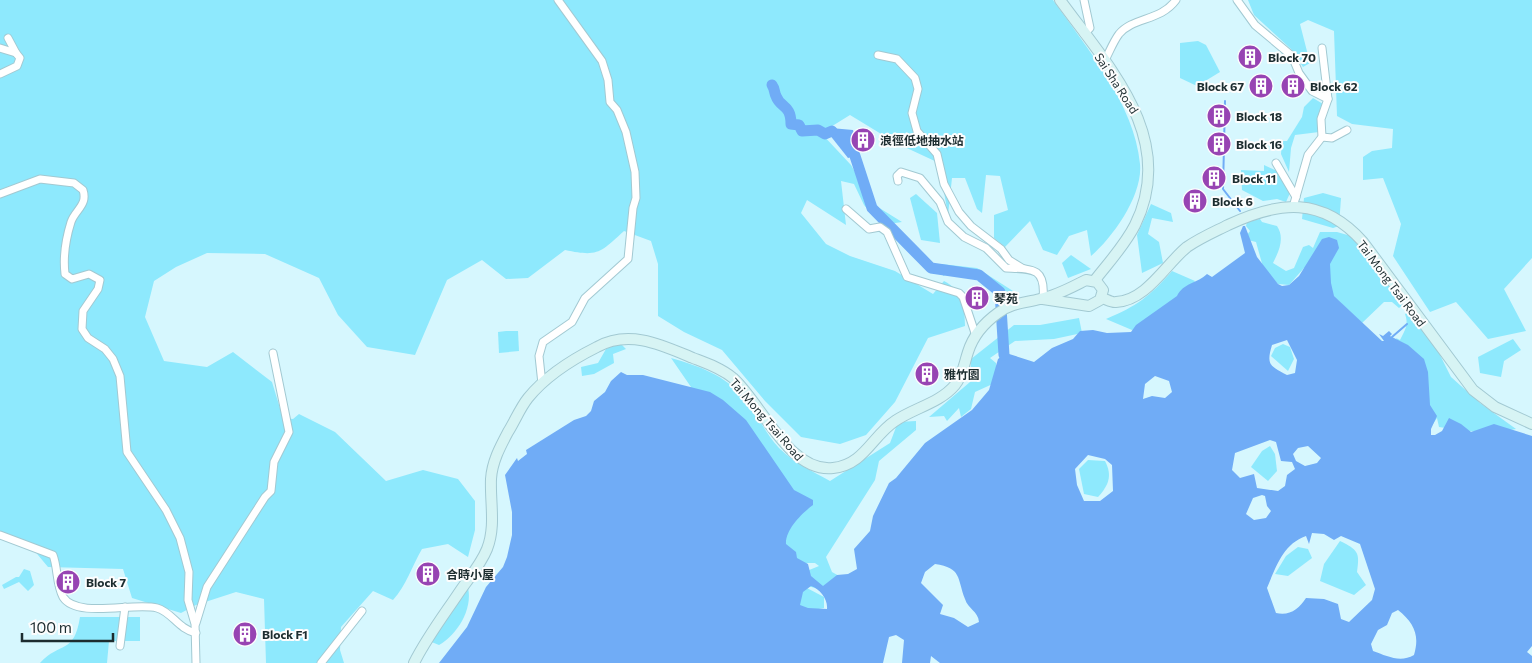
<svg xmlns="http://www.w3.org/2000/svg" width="1532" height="663" font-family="Commissioner,'Noto Sans TC',sans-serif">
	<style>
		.green { fill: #8ee9fd }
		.water { fill: #70acf6; fill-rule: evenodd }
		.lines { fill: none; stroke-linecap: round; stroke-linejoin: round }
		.stream { stroke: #70acf6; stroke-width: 2 }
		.river { stroke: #70acf6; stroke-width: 11 }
		.street-casing { stroke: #a2c9d2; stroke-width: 9 }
		.secondary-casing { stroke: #a2c9d2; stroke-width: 12 }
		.street { stroke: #fff; stroke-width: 7 }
		.secondary { stroke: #d7f4f4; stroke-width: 10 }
		.labels { text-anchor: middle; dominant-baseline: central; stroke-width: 4; stroke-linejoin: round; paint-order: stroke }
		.poi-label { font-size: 12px; font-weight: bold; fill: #1c2c2f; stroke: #fdfdfd; text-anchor: start }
		.street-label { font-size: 12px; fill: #1c2c2f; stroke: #fdfdfd }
	</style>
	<rect width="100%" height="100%" fill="#d6f7fe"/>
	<g class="green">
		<path d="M 0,0 L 1053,0 C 1086,47 1135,105 1140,164 C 1143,195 1113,237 1091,256 L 1087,230 L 1069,236 L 1057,255 L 1043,250 L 1030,221 L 1005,247 L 994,238 L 994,215 L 1008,210 L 1000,176 L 986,175 L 982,213 L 977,209 L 965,178 L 952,178 L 948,215 L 939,163 L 896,143 L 850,115 L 821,133 L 851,165 L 873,204 L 902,222 L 882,225 L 864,205 L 854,184 L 841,181 L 846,225 L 807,200 L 801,213 L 826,244 L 850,256 L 895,271 L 933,294 L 944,281 C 962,290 965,307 965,326 L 928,338 L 895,402 L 866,435 L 840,444 L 801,437 L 765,401 L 722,350 L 684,332 L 658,316 L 658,264 L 651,241 L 624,231 C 600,253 598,257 565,250 L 528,278 L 506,279 L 482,260 L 447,280 L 415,355 L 367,347 L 338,315 L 319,278 L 265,254 L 207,253 L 176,267 L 154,281 L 145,317 L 164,361 L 207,367 L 233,352 L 272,382 L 283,418 L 293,419 L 299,414 L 335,432 L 386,481 L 423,470 L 458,479 L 475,501 L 475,530 L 468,557 L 448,544 L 422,549 C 412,566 406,586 393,600 L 373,591 L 341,627 L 340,650 L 344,663 L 266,663 L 264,599 L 236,592 L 196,605 L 181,613 L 132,598 L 123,569 L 48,567 L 28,543 L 0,535 Z"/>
		<polygon points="1248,0 1532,0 1532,258 1504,289 1526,331 1488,339 1456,302 1430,312 1393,256 1401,224 1383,178 1363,180 1363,157 1372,151 1392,148 1393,129 1352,124 1337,116 1334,31 1308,20 1300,24 1310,63 1303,67 1291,49 1254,15"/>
		<polygon points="1198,41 1206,45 1220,72 1197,86 1180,78 1180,43"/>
		<polygon points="1313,98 1323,104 1319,132 1295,135 1291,148 1289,172 1281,154 1282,141 1287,141 1302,117 1304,107"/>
		<polygon points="1264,165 1277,171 1290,193 1286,202 1277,199 1263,201 1242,190 1241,170 1264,171"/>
		<polygon points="1323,193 1341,198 1339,226 1333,228 1302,219 1304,198"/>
		<polygon points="916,194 937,213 940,243 921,240 910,198"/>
		<polygon points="1151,204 1171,213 1173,222 1152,218 1148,234 1159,242 1163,263 1142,273 1137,235"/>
		<path d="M 1260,219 L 1262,222 L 1277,226 C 1285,238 1279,251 1273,263 L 1286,271 L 1294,268 L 1303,247 L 1309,245 L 1313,248 L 1320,232 L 1337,232 L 1351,236 L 1404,304 L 1399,308 L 1392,302 L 1384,302 L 1362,323 L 1304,268 L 1289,285 L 1278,284 L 1263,267 L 1256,242 L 1244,239 L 1250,231 L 1246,226 L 1247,222 Z"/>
		<polygon points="1071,255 1091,269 1068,278 1062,263"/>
		<polygon points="941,264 977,268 1013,291 999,303 982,278 952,272 943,276"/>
		<path d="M 1172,271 L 1195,281 L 1170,320 L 1132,330 L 1106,319 C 1137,306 1149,297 1172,271 Z"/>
		<path d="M 1409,312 L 1439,353 L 1451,377 L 1480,403 L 1516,429 C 1485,434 1470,432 1439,427 L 1437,418 L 1431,427 L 1396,338 L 1400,340 C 1405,330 1409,325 1405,314 Z"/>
		<polygon points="1079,318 1082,333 1054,339 1015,341 990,358 996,363 997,382 975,392 971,409 961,417 959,408 947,421 944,416 929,417 970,382 971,359 1014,325 1040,325"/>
		<polygon points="506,331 518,331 519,351 499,353 498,332"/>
		<polygon points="1513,339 1521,350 1504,361 1501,377 1480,373 1478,357"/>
		<polygon points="620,343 626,349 613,354 614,363 594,374 582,376 581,367 598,363 606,349"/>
		<polygon points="1283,344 1290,347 1294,359 1288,371 1271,356 1275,348"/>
		<path d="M 671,358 C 699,366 725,375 744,398 C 757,413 765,433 779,448 C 794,463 812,471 830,481 L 890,443 L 898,422 L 916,421 L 916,430 L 879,461 L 875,480 L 826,557 L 832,572 L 848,581 L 830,592 L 804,585 L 797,575 L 819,566 L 815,563 L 799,563 L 780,546 L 687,387 L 691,387 Z"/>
		<polygon points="1270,446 1275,454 1277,471 1268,481 1251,467 1262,451"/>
		<path d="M 1088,460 L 1105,461 C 1113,476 1108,486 1098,497 L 1084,494 L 1079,469 Z"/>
		<path d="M 1340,541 C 1358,550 1360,552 1357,572 L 1366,585 L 1354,595 L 1320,581 L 1324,564 Z"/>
		<polygon points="1298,547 1308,549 1312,558 1288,576 1275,574 1286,556"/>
		<polygon points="24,569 30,571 34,585 28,591 19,582 4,589 2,585 16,577 19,577"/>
		<polygon points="805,587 824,597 824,608 802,612 798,601"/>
		<path d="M 468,588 C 473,609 457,635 439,645 L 429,641 Z"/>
		<path d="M 80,617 L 140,617 L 140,641 L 109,641 L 107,663 L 40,663 C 60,641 74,655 80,617 Z"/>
	</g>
	<g class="water">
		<polygon points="831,128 853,130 860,155 848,158 829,134"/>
		<path d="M 1243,226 L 1245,226 L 1257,257 L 1278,284 L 1282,286 L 1289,285 L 1299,276 L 1322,239 L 1329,237 L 1337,240 L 1339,248 L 1330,264 L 1331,283 L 1334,296 L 1382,341 L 1384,341 L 1379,334 L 1383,336 L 1389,331 L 1392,334 L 1390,336 L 1408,345 L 1424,359 L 1428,372 L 1430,405 L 1437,416 L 1431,429 L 1431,435 L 1435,435 L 1442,431 L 1449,418 L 1461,424 L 1471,432 L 1494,424 L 1532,436 L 1532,646 L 1527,652 L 1532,656 L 1532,663 L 940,663 L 931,656 L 930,663 L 902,663 L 904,640 L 896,635 L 889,637 L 883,663 L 439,663 L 467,627 L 486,587 L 503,567 L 507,557 L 512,535 L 512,512 L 505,475 L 517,458 L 518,461 L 527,454 L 526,450 L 574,420 L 586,416 L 591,411 L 594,401 L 605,392 L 611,381 L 621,372 L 627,375 L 643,375 L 710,392 L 723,400 L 746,420 L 794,490 L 813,500 L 813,505 C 802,513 785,530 786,544 L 796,552 L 797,558 L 808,564 L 811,576 L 823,586 L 837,575 L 848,574 L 857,569 L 854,549 L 870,531 L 873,516 L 889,483 L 896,478 L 925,443 L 972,410 L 989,390 L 998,359 L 1006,353 L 1034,362 L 1052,348 L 1073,339 L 1080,331 L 1093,330 L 1107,333 L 1131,332 L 1136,325 L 1177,296 C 1183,283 1198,283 1207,274 L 1212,277 L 1245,253 L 1240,233 ZM 1287,340 L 1297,360 L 1295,373 L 1287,375 C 1270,366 1266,365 1272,345 ZM 1155,376 L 1169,381 L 1172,392 L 1165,398 L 1152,396 L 1143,399 L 1145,384 ZM 1270,440 L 1276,442 L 1281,461 L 1292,462 L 1295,469 L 1287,475 L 1285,486 L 1278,491 L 1257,488 L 1254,474 L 1240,478 L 1232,470 L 1235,453 ZM 1308,446 L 1321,458 L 1317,463 L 1305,466 L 1296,461 L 1293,454 L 1298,448 ZM 1088,455 L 1105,459 L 1112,465 L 1113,491 L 1100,501 L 1084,501 L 1077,485 L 1075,469 ZM 1262,495 L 1265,496 L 1267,506 L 1271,511 L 1266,518 L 1254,520 L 1246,514 L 1253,498 ZM 1312,533 L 1324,534 L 1334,540 L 1341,536 L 1360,544 L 1375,589 L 1372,600 L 1349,622 L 1341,619 L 1338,604 L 1324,599 L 1306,598 C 1299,609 1290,616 1276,613 L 1267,588 C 1276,567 1283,544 1306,536 L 1309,544 ZM 935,564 C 962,568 957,578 965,599 C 968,609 978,611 979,622 L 968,627 L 954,618 L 940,614 L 943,605 L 921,583 L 925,572 ZM 811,586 C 820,589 828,599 827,609 L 808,608 L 800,605 L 803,592 ZM 1398,610 C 1414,623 1420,635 1414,655 C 1400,663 1387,656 1373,651 L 1371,644 L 1378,630 L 1387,625 L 1392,613 Z"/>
	</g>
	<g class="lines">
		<g class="stream">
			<polyline points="1225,101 1223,189 1240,211"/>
			<polyline points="1392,337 1407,324"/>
		</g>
		<g class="river">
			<path d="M 772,85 C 775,89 774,92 776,96 C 780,108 791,104 791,124 L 799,125 L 802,131 L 818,130 L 825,134 L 832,131"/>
			<polyline points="855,156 872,208 931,268 979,275 1000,292 1004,355"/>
		</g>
		<defs>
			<g id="street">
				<polyline points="1084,0 1090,28 1084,34"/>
				<polyline points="1237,0 1255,25 1292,56 1299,73 1312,91 1328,99"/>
				<polyline points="8,38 16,53"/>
				<polyline points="0,48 16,53 20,58 17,66 0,74"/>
				<polyline points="878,55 897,59 915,78 918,89 912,113 917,131 937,154 944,184 959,212 971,226 1001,249 1009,260 1022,268"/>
				<path d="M 1104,62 C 1109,53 1113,42 1119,34 C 1133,17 1161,21 1176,0"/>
				<polyline points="1322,137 1332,138 1347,130"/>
				<polyline points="1276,163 1296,197"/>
				<path d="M 898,181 L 897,176 L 901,172 L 920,178 L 940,202 L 948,222 L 964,237 L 986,248 L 1006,268 C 1032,269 1046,267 1043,299"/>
				<path d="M 0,194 L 40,179 L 74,183 L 83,190 C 88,205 75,210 71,222 C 66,238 63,257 65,274 L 72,279 L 89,274 L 100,280 L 98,289 L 83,311 L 82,329 L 88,338 L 105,349 L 113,359 L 120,376 L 127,452 L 166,510 L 180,538 L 189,572 L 188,600 L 195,624 L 196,663"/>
				<polyline points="1293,207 1308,155 1322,137 1321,119 1328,99 1322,48"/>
				<polyline points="846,209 869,229 880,227 887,232 907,277 959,293 963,297 976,336"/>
				<polyline points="542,384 539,356 543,342 572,322 585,298 628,259 633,208 636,198 635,172 626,132 617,110 610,102 608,80 602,61 558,0"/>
				<path d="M 0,535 L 53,555 C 58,568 56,584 63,597 C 77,619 134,602 157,608 C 172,612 178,629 196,633"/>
				<polyline points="196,623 207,587 265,497 271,491 274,462 289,432 273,353"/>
				<polyline points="120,646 125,607"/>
				<polyline points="321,663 362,611"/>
			</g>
			<g id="secondary">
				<path d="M 1060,0 C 1108,66 1178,138 1135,225 C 1125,245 1109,262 1095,280"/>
				<path d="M 1102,298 C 1106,299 1112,303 1116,302 C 1146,301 1166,264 1187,247 C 1200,238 1214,232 1228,225 C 1279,201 1322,196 1363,242 L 1473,390 L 1495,407 L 1532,424"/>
				<path d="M 414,663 C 427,637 444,615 460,591 C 469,578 481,564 487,549 C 496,526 490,503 491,479 C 492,462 500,447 508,432 C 515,421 520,408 528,398 C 545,377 573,359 597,347 C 629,329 662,345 693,358 C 706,363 721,368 733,378 C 762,404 789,473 833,468 C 864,465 872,436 895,421 C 914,408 940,403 955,385 C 963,375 964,364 968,352 C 973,336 984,323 998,313 C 1011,303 1025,303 1040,299 C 1056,296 1072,287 1086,280 L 1097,282 L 1103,290 L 1100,300 L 1089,306 L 1043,299"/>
			</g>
		</defs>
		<use href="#street" class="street-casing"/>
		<use href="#secondary" class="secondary-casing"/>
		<use href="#street" class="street"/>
		<use href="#secondary" class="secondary"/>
	</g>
	<defs>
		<symbol id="building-disc" viewBox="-11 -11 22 22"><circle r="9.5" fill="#9744b3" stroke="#fdfdfd"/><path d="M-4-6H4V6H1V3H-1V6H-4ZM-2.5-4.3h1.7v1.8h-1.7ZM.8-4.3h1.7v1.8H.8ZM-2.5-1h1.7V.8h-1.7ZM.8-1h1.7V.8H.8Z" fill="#fff"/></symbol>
	</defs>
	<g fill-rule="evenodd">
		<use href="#building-disc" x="1236" y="43" width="28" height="28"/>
		<use href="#building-disc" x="1247" y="72" width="28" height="28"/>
		<use href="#building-disc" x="1279" y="72" width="28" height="28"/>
		<use href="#building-disc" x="1205" y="102" width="28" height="28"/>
		<use href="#building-disc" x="849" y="126" width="28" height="28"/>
		<use href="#building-disc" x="1205" y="130" width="28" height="28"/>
		<use href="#building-disc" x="1200" y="164" width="28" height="28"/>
		<use href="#building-disc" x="1181" y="187" width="28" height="28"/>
		<use href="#building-disc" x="963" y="284" width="28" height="28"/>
		<use href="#building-disc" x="913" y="360" width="28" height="28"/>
		<use href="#building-disc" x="414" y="560" width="28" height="28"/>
		<use href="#building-disc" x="54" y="568" width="28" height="28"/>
		<use href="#building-disc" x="231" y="620" width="28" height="28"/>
	</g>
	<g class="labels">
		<g class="poi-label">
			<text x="1268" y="57">Block 70</text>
			<text x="1244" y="86" text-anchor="end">Block 67</text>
			<text x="1310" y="86">Block 62</text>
			<text x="1236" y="116">Block 18</text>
			<text x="880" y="140">浪徑低地抽水站</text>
			<text x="1236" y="144">Block 16</text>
			<text x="1232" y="178">Block 11</text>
			<text x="1212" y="201">Block 6</text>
			<text x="994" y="298">琴苑</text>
			<text x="944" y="374">雅竹園</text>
			<text x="446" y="574">合時小屋</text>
			<text x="86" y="582">Block 7</text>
			<text x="262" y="634">Block F1</text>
		</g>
		<g class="street-label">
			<text transform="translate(1117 83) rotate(57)">Sai Sha Road</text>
			<text transform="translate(1392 283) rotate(53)">Tai Mong Tsai Road</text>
			<text transform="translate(767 419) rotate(49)">Tai Mong Tsai Road</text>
		</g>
	</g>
	<path d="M22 633v8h91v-8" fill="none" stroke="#1c2c2f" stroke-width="2.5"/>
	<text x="30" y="633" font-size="15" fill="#1c2c2f" stroke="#fdfdfd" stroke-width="4" paint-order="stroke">100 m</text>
</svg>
